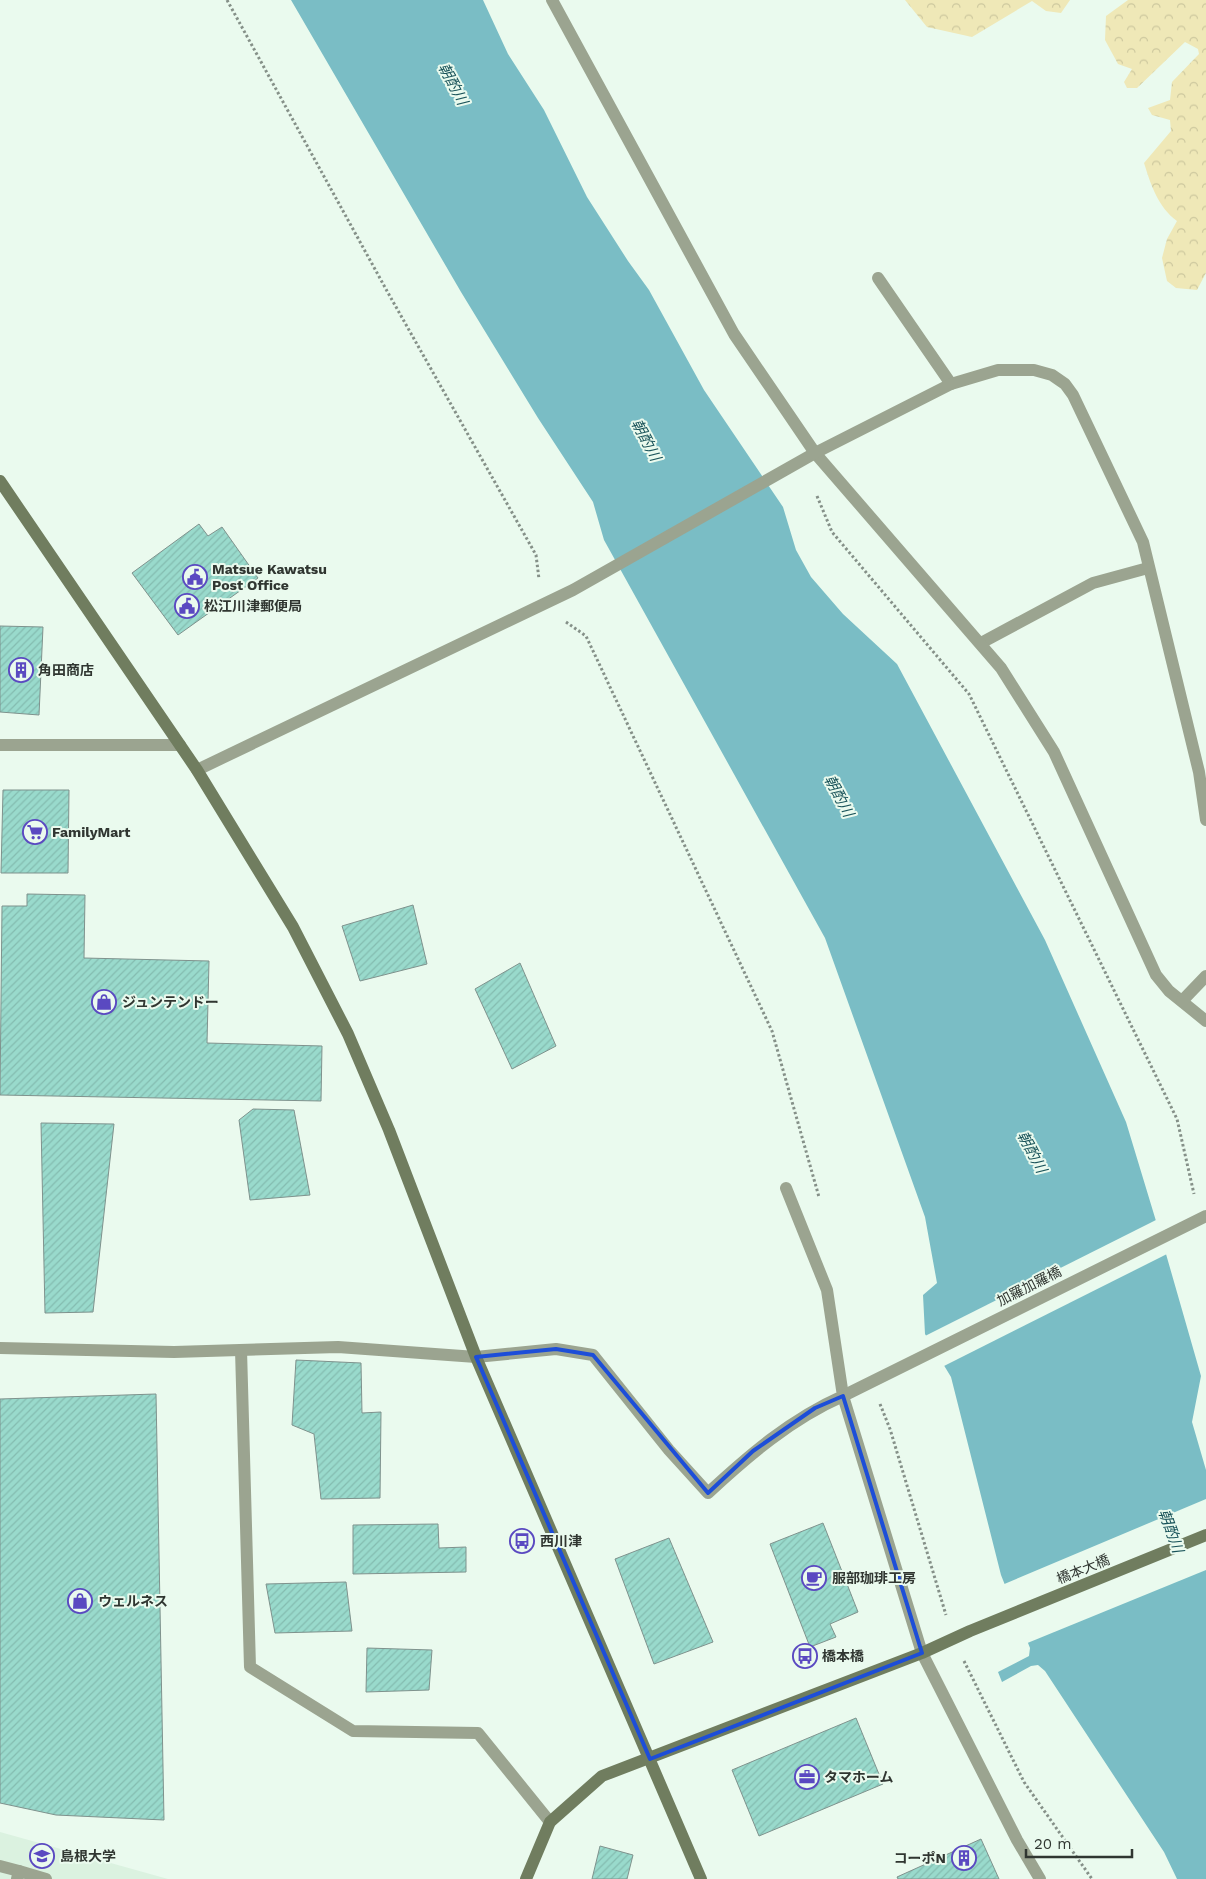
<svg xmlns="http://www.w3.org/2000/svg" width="1206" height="1879" font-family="'Work Sans','Noto Sans JP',sans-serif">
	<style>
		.built { fill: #dbf2e0 }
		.forest { fill: url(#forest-crowns) }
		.water { fill: #7abdc5 }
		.pier { fill: #eafaee }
		.building { fill: url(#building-hatch); stroke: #7f928d }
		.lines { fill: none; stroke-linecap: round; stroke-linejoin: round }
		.path { stroke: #859088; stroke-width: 3; stroke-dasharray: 2.5 2.5; stroke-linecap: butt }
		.lane { stroke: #9ba490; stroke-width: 12 }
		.street { stroke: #9ba490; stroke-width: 12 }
		.secondary { stroke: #707d5f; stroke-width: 12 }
		.marked { fill: none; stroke: #1d4ed8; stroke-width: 4; stroke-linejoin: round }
		.labels { text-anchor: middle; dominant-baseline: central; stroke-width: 4; stroke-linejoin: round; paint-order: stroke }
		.poi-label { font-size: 14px; font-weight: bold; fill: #303631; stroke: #eafaee; text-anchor: start }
		.street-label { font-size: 14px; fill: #303631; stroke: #eafaee }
		.water-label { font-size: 15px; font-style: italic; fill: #195359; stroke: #eafaee }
	</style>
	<defs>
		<pattern id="forest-crowns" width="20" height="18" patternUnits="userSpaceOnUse" patternTransform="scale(1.25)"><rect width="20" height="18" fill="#efe8b7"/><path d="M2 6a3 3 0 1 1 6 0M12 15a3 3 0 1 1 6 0" fill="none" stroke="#cdc89e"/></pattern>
		<pattern id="building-hatch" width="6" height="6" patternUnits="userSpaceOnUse" patternTransform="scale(1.25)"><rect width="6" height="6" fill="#99dacc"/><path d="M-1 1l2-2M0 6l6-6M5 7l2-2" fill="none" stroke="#84bcb0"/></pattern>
	</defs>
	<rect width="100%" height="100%" fill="#eafaee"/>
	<polygon class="built" points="0,1832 168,1879 0,1879"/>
	<g class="forest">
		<polygon points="905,0 1070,0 1061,13 1046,11 1032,1 972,37 927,27"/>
		<path d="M 1128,0 L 1206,0 L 1206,273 L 1197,290 L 1176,288 L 1167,281 L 1162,258 L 1167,239 L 1177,221 C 1158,207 1151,185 1144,163 L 1171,131 L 1170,120 L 1152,115 L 1148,108 L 1170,100 L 1172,82 L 1199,54 L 1198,49 L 1185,42 L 1137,88 L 1127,88 L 1124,82 L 1132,69 L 1118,64 L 1105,40 L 1106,16 Z"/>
	</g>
	<polygon class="water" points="291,0 483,0 508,54 544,110 587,197 628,261 649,290 704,390 783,507 796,550 811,577 843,614 897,664 1045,940 1126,1122 1166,1254 1201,1376 1192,1422 1206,1470 1206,1879 1177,1879 1164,1852 1045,1671 1038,1665 1031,1666 1002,1682 998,1672 1029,1656 1030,1648 1001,1575 951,1377 925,1334 923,1295 937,1283 925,1217 825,938 604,540 593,502 538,418 461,292"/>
	<g class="pier">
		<polygon points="1158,1219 1169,1253 942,1367 923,1337"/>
		<polygon points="1206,1499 1206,1570 1025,1644 1002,1585"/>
	</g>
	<g class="building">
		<polygon points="199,524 208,536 222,527 258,578 178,635 132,573"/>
		<polygon points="0,626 43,627 39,715 0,712"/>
		<polygon points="3,790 69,790 68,873 1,873"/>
		<polygon points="27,894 85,895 84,958 209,961 207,1043 322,1046 321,1101 0,1095 2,906 27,906"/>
		<polygon points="413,905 427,964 360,981 342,926"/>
		<polygon points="520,963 556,1046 512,1069 475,989"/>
		<polygon points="253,1109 294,1110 310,1195 250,1200 239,1120"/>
		<polygon points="41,1123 114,1124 93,1312 45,1313"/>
		<polygon points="296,1360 361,1363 362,1413 381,1412 380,1498 321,1499 314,1434 292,1425"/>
		<polygon points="156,1394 164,1820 56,1815 0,1803 0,1399"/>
		<polygon points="823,1523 858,1612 830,1624 836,1637 810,1647 770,1544"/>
		<polygon points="438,1524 439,1548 466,1547 466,1572 353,1574 353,1525"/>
		<polygon points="669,1538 713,1642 654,1664 615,1559"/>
		<polygon points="346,1582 352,1631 275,1633 266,1584"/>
		<polygon points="367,1648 432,1650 429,1690 366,1692"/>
		<polygon points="856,1718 883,1784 759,1836 732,1770"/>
		<polygon points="981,1839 999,1879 898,1879 897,1877"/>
		<polygon points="600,1846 633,1855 627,1879 592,1879"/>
	</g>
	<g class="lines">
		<g class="path">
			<polyline points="227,0 387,291 536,555 539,579"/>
			<polyline points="817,496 832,532 969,694 1177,1119 1194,1194"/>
			<polyline points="566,622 586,636 772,1031 819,1197"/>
			<polyline points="880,1404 890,1429 946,1615"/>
			<polyline points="964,1661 1024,1782 1092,1879"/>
		</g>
		<g class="lane">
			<polyline points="981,643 1093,583 1148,568"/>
			<polyline points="241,1350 250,1667 353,1731 478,1733 550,1822"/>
			<polyline points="0,1866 19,1871"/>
			<polyline points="17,1879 19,1871 46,1879"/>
		</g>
		<g class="street">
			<polyline points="552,0 734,334 815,453 1001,668 1054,752 1156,975 1169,991 1206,1021"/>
			<polyline points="878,278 951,384"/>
			<polyline points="0,745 180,745"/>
			<polyline points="197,770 573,590 815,453 951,384 998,370 1034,370 1052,375 1065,384 1073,395 1143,542 1199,772 1206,820"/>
			<polyline points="1182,1001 1206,976"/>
			<path d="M 0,1348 L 174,1352 L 338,1347 L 476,1357 L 556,1349 L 593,1355 L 669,1450 L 708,1493 C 749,1455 791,1419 843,1396 L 827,1290 L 786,1188"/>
			<polyline points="1040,1879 1017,1840 922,1653 843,1396 1206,1216"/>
		</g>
		<g class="secondary">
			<polyline points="0,481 197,770 293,927 348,1034 389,1130 476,1357 701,1879"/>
			<polyline points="526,1879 550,1822 602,1776 922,1653 970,1631 1206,1535"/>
		</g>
	</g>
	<path class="marked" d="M 556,1349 L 593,1355 L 708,1493 L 753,1451 L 815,1408 L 843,1396 L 922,1653 L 650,1759 L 476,1357 Z"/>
	<defs>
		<symbol id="civic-ring" viewBox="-11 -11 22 22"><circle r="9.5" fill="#eafaee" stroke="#5a49c1" stroke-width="1.5"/><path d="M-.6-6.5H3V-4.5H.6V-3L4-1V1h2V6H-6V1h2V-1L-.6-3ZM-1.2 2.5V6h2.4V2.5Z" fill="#5a49c1"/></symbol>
		<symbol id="building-ring" viewBox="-11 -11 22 22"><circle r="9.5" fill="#eafaee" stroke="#5a49c1" stroke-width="1.5"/><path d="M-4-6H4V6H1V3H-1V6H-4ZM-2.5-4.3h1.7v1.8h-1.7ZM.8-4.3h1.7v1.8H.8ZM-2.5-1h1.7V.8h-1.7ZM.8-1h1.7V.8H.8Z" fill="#5a49c1"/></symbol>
		<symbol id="supermarket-ring" viewBox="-11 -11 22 22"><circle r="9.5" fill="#eafaee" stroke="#5a49c1" stroke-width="1.5"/><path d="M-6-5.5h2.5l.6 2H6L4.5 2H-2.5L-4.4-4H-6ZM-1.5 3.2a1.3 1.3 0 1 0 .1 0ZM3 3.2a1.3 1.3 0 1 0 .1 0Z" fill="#5a49c1"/></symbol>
		<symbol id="shop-ring" viewBox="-11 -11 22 22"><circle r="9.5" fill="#eafaee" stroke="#5a49c1" stroke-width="1.5"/><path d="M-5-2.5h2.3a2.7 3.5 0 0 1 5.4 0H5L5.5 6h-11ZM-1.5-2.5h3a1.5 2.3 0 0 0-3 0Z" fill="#5a49c1"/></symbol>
		<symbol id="bus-ring" viewBox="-11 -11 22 22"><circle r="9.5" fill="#eafaee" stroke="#5a49c1" stroke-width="1.5"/><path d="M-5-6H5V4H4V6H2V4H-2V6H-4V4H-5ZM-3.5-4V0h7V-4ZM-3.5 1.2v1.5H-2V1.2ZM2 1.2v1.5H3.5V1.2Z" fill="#5a49c1"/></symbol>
		<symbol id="cafe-ring" viewBox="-11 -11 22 22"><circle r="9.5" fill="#eafaee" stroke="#5a49c1" stroke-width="1.5"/><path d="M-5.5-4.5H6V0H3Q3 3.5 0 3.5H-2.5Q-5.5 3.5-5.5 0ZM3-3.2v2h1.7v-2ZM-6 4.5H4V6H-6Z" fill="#5a49c1"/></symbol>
		<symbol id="office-ring" viewBox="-11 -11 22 22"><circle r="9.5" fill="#eafaee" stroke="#5a49c1" stroke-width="1.5"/><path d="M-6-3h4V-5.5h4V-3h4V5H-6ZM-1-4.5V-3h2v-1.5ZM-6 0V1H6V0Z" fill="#5a49c1"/></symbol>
		<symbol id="university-ring" viewBox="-11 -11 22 22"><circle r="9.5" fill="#eafaee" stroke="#5a49c1" stroke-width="1.5"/><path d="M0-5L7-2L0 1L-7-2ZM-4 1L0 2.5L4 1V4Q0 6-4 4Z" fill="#5a49c1"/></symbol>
	</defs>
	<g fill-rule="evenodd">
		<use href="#civic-ring" x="181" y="563" width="28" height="28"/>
		<use href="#civic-ring" x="173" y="592" width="28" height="28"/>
		<use href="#building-ring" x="7" y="656" width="28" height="28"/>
		<use href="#supermarket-ring" x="21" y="818" width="28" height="28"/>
		<use href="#shop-ring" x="90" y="988" width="28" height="28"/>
		<use href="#bus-ring" x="508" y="1527" width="28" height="28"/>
		<use href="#cafe-ring" x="800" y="1564" width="28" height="28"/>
		<use href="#shop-ring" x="66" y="1587" width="28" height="28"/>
		<use href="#bus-ring" x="791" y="1642" width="28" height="28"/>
		<use href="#office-ring" x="793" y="1763" width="28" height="28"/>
		<use href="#university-ring" x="28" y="1842" width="28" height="28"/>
		<use href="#building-ring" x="950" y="1844" width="28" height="28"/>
	</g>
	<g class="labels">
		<g class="poi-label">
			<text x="212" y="569">Matsue Kawatsu<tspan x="212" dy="16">Post Office</tspan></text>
			<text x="204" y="606">松江川津郵便局</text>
			<text x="38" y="670">角田商店</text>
			<text x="52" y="832">FamilyMart</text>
			<text x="122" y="1002">ジュンテンドー</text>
			<text x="540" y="1541">西川津</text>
			<text x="832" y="1578">服部珈琲工房</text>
			<text x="98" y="1601">ウェルネス</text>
			<text x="822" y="1656">橋本橋</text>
			<text x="824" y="1777">タマホーム</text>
			<text x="60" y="1856">島根大学</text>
			<text x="946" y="1858" text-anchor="end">コーポN</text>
		</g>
		<g class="street-label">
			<text transform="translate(1029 1286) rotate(-27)">加羅加羅橋</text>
			<text transform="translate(1083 1569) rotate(-22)">橋本大橋</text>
		</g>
		<g class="water-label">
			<text transform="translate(453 84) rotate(62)">朝酌川</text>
			<text transform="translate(646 440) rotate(62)">朝酌川</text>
			<text transform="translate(839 796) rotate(62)">朝酌川</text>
			<text transform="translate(1032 1152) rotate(62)">朝酌川</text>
			<text transform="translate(1171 1531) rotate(70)">朝酌川</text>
		</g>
	</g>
	<path d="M1026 1849v8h106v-8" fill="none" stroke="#303631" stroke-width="2.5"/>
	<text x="1034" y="1849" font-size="15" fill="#303631" stroke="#eafaee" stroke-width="4" paint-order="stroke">20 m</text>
</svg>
